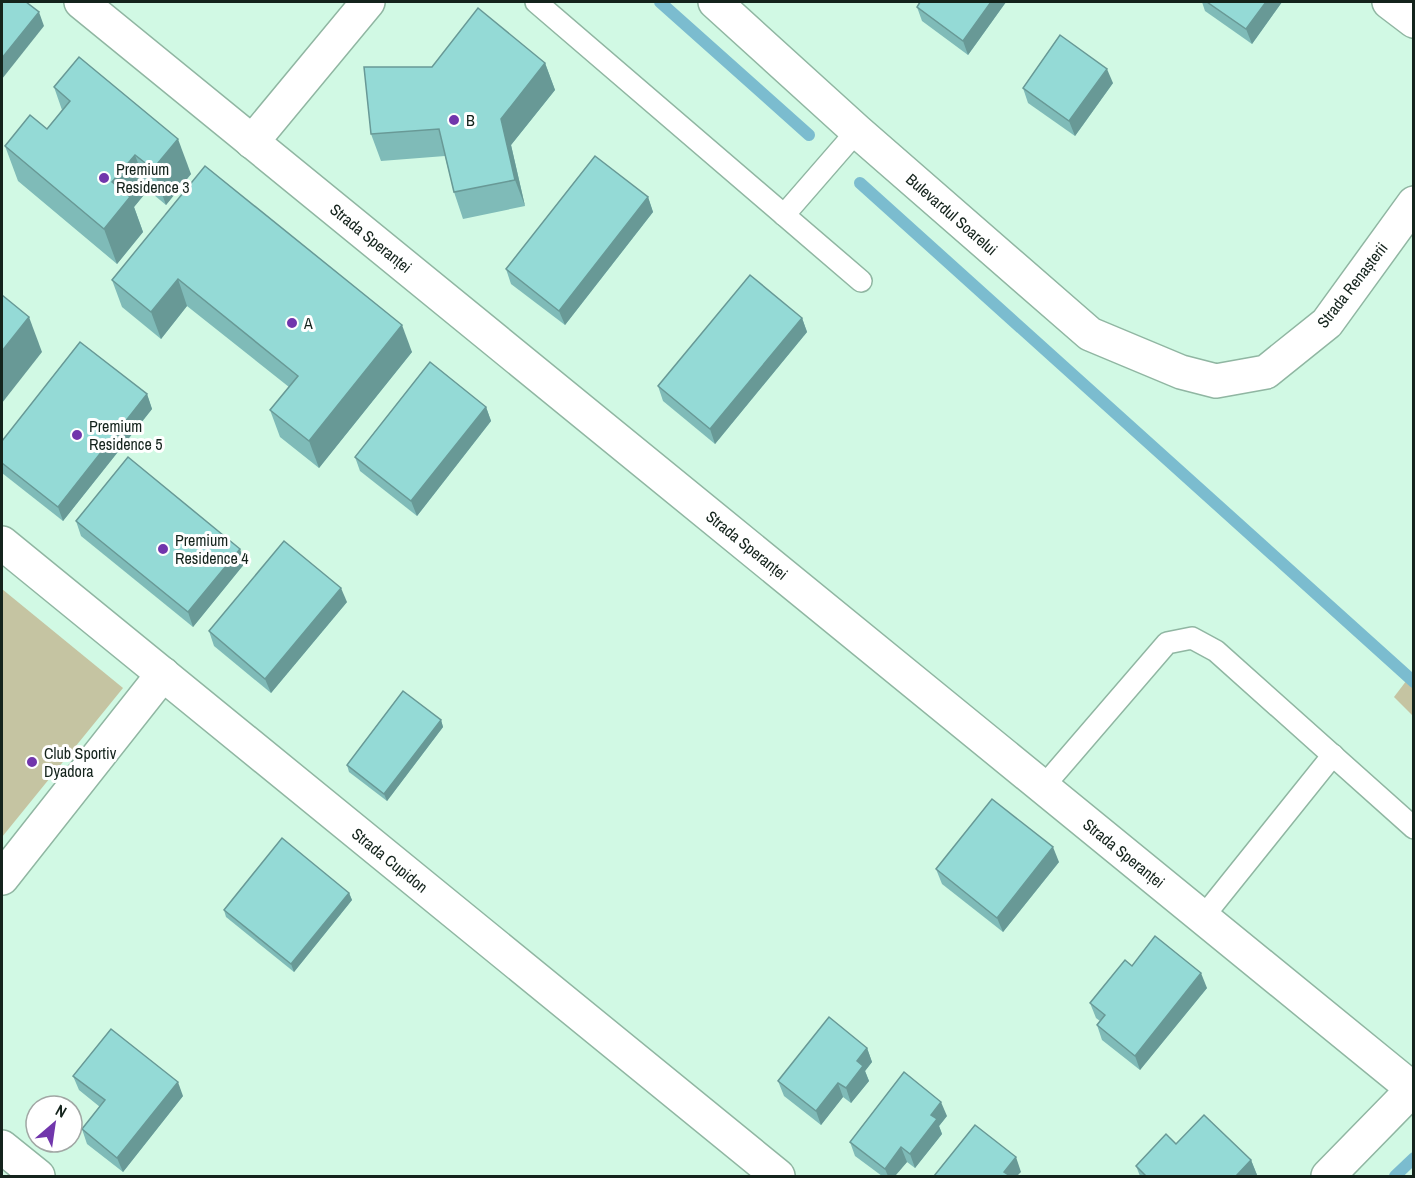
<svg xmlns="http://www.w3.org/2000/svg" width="1415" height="1178" font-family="'Archivo Narrow',sans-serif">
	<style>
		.green { fill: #c5c4a2 }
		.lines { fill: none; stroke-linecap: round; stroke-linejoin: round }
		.stream { stroke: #7bbccf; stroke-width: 12 }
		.service-casing { stroke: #90b6a2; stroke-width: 24 }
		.minor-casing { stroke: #90b6a2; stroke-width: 36 }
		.service { stroke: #fff; stroke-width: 21 }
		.minor { stroke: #fff; stroke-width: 33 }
		.wall { fill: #7fbbb8 }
		.shaded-wall { fill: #689996 }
		.building { fill: #94dad6; stroke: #689996; stroke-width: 1.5 }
		.poi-dot { fill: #7136ac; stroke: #fff; stroke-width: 2 }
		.labels { text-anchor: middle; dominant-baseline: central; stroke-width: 6; stroke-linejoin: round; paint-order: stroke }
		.poi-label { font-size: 16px; fill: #14231c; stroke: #fff; text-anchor: start }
		.street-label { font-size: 16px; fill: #14231c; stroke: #fff }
	</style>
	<rect width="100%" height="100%" fill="#d1f9e4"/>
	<g class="green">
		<polygon points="2,589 123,688 2,837"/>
		<polygon points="1413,672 1413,716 1394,697"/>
	</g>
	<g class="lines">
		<g class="stream">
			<polyline points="660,2 809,135"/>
			<polyline points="860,183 1414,682"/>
			<polyline points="1395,1176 1414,1158"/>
		</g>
		<defs>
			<g id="service">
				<polyline points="536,2 861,281"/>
				<polyline points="784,215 857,131"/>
				<polyline points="1043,787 1167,643 1192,638 1216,651 1414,828"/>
				<polyline points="1203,917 1333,755"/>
			</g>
			<g id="minor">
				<polyline points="81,2 1413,1089 1328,1176"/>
				<polyline points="715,2 857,131 1090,334 1181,372 1216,381 1266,372 1327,323 1414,203"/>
				<polyline points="1389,2 1414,21"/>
				<polyline points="252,142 368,2"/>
				<polyline points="2,543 778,1176"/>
				<polyline points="2,878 163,674"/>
				<polyline points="2,1147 38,1176"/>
			</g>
		</defs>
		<use href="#service" class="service-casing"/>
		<use href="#minor" class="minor-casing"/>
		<use href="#service" class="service"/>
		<use href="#minor" class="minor"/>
	</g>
	<g class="wall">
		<polygon points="920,2 1006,2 968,55 922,21 917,7"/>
		<polygon points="1202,2 1282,2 1252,44 1205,11"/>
		<polygon points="545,63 555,90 511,145 525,206 463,219 454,192 445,156 381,161 371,134 432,67"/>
		<polygon points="1113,83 1075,136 1028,103 1023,88"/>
		<polygon points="54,87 191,174 166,205 148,190 134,207 143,232 117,264 18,181 5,146 47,129 62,110"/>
		<polygon points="205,166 412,352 319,468 280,437 270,410 289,387 187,306 161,339 122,307 112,280"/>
		<polygon points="648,197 653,212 565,325 511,284 506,269"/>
		<polygon points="802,318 807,332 715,444 663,401 658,386"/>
		<polygon points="147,394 152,409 63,521 2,473 2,441"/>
		<polygon points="486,407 491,421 417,516 360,471 355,457"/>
		<polygon points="76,521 245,563 193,627 81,536"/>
		<polygon points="347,602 271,693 214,646 209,631"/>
		<polygon points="441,720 443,727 387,801 349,772 347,765"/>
		<polygon points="1059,862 1003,932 942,884 936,869"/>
		<polygon points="349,893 352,900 294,972 226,917 224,910"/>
		<polygon points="1132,966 1207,988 1140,1070 1102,1040 1097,1025 1100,1021 1096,1018 1090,1003"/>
		<polygon points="867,1048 872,1062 865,1071 869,1081 851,1103 843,1097 821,1125 784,1096 778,1081"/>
		<polygon points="73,1076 183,1096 123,1172 87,1144 82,1129 100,1107 79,1090"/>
		<polygon points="947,1116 939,1126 942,1134 915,1168 907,1162 895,1176 882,1176 855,1156 850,1142"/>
		<polygon points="1176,1144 1251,1160 1257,1175 1255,1176 1140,1176 1136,1166"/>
	</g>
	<g class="shaded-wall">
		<polygon points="991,2 1006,2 968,55 963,41"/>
		<polygon points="1266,2 1282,2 1252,44 1246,29"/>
		<polygon points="39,12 44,26 2,79 2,58"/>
		<polygon points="545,63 555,90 511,145 525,206 515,180 501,119"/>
		<polygon points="1107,69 1113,83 1075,136 1069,121"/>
		<polygon points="178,139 191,174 166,205 153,169"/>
		<polygon points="135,155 148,190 134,207 143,232 117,264 104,229 112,182"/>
		<polygon points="648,197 653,212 565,325 559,311"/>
		<polygon points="178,279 187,306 161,339 151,312"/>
		<polygon points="29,317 42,352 2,403 2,351"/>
		<polygon points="802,318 807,332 715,444 710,429"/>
		<polygon points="402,325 412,352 319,468 309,441"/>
		<polygon points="147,394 152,409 63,521 58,507"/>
		<polygon points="486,407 491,421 417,516 411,501"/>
		<polygon points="240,549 245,563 193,627 188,612"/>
		<polygon points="341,588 347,602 271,693 265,679"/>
		<polygon points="441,720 443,727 387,801 384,794"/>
		<polygon points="1053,847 1059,862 1003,932 997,918"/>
		<polygon points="349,893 352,900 294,972 291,964"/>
		<polygon points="1201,973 1207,988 1140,1070 1135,1056"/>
		<polygon points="867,1048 872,1062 865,1071 869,1081 851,1103 846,1088 857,1061"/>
		<polygon points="178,1082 183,1096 123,1172 117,1158"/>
		<polygon points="838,1083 843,1097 821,1125 816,1111"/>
		<polygon points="941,1102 947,1116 939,1126 942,1134 915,1168 910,1154 931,1115"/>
		<polygon points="901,1147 907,1162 895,1176 888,1176 885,1169"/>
		<polygon points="1016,1157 1021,1172 1017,1176 1006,1176 1004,1172"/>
		<polygon points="1251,1160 1257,1175 1255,1176 1236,1176"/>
	</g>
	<g class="building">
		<polygon points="2,2 26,2 39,12 2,58"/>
		<polygon points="920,2 991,2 963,41 917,7"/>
		<polygon points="1207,2 1266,2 1246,29"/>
		<polygon points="478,8 545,63 501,119 515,180 454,192 439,129 371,134 364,67 432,67"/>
		<polygon points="1060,35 1107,69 1069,121 1023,88"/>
		<polygon points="79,57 178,139 153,169 135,155 112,182 130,197 104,229 5,146 30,115 47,129 70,101 54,87"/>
		<polygon points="595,156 648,197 559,311 506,269"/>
		<polygon points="205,166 402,325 309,441 270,410 298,376 178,279 151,312 112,280"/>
		<polygon points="750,275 802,318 710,429 658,386"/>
		<polygon points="2,295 29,317 2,351"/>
		<polygon points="80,342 147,394 58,507 2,463 2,441"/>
		<polygon points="430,362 486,407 411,501 355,457"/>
		<polygon points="128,457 240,549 188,612 76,521"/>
		<polygon points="284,541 341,588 265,679 209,631"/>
		<polygon points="403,691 441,720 384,794 347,765"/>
		<polygon points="992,799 1053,847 997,918 936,869"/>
		<polygon points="282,838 349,893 291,964 224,910"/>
		<polygon points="1155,936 1201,973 1135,1056 1097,1025 1105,1015 1090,1003 1125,960 1132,966"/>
		<polygon points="829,1017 867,1048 857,1061 863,1066 846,1088 838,1083 816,1111 778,1081"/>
		<polygon points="111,1029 178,1082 117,1158 82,1129 105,1100 73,1076"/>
		<polygon points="904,1072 941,1102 931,1115 937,1119 910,1154 901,1147 885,1169 850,1142"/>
		<polygon points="1204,1115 1251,1160 1236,1176 1146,1176 1136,1166 1166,1134 1176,1144"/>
		<polygon points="975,1125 1016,1157 1004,1172 1010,1176 934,1176"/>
	</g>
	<g class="poi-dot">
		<circle cx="454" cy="120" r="6"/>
		<circle cx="104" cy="178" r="6"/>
		<circle cx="292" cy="323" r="6"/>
		<circle cx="77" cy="435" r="6"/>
		<circle cx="163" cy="549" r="6"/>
		<circle cx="32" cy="762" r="6"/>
	</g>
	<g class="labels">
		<g class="poi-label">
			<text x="466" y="120">B</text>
			<text x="116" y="169">Premium<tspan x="116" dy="18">Residence 3</tspan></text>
			<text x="304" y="323">A</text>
			<text x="89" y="426">Premium<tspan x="89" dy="18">Residence 5</tspan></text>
			<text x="175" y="540">Premium<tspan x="175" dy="18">Residence 4</tspan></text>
			<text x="44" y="753">Club Sportiv<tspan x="44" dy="18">Dyadora</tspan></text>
		</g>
		<g class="street-label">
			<text transform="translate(952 214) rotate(41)">Bulevardul Soarelui</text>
			<text transform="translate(371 238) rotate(39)">Strada Speranței</text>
			<text transform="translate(1352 285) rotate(-52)">Strada Renașterii</text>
			<text transform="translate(747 545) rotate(39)">Strada Speranței</text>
			<text transform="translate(1124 853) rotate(39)">Strada Speranței</text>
			<text transform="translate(390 860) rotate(39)">Strada Cupidon</text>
		</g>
	</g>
	<rect width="1415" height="1178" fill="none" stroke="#14231c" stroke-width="6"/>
	<g transform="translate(54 1124) rotate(29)"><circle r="28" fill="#ffffff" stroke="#a1a7a4" stroke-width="1.5"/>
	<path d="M0-4.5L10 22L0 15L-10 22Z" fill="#7136ac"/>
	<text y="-9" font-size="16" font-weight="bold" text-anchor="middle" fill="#14231c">N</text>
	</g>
</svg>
